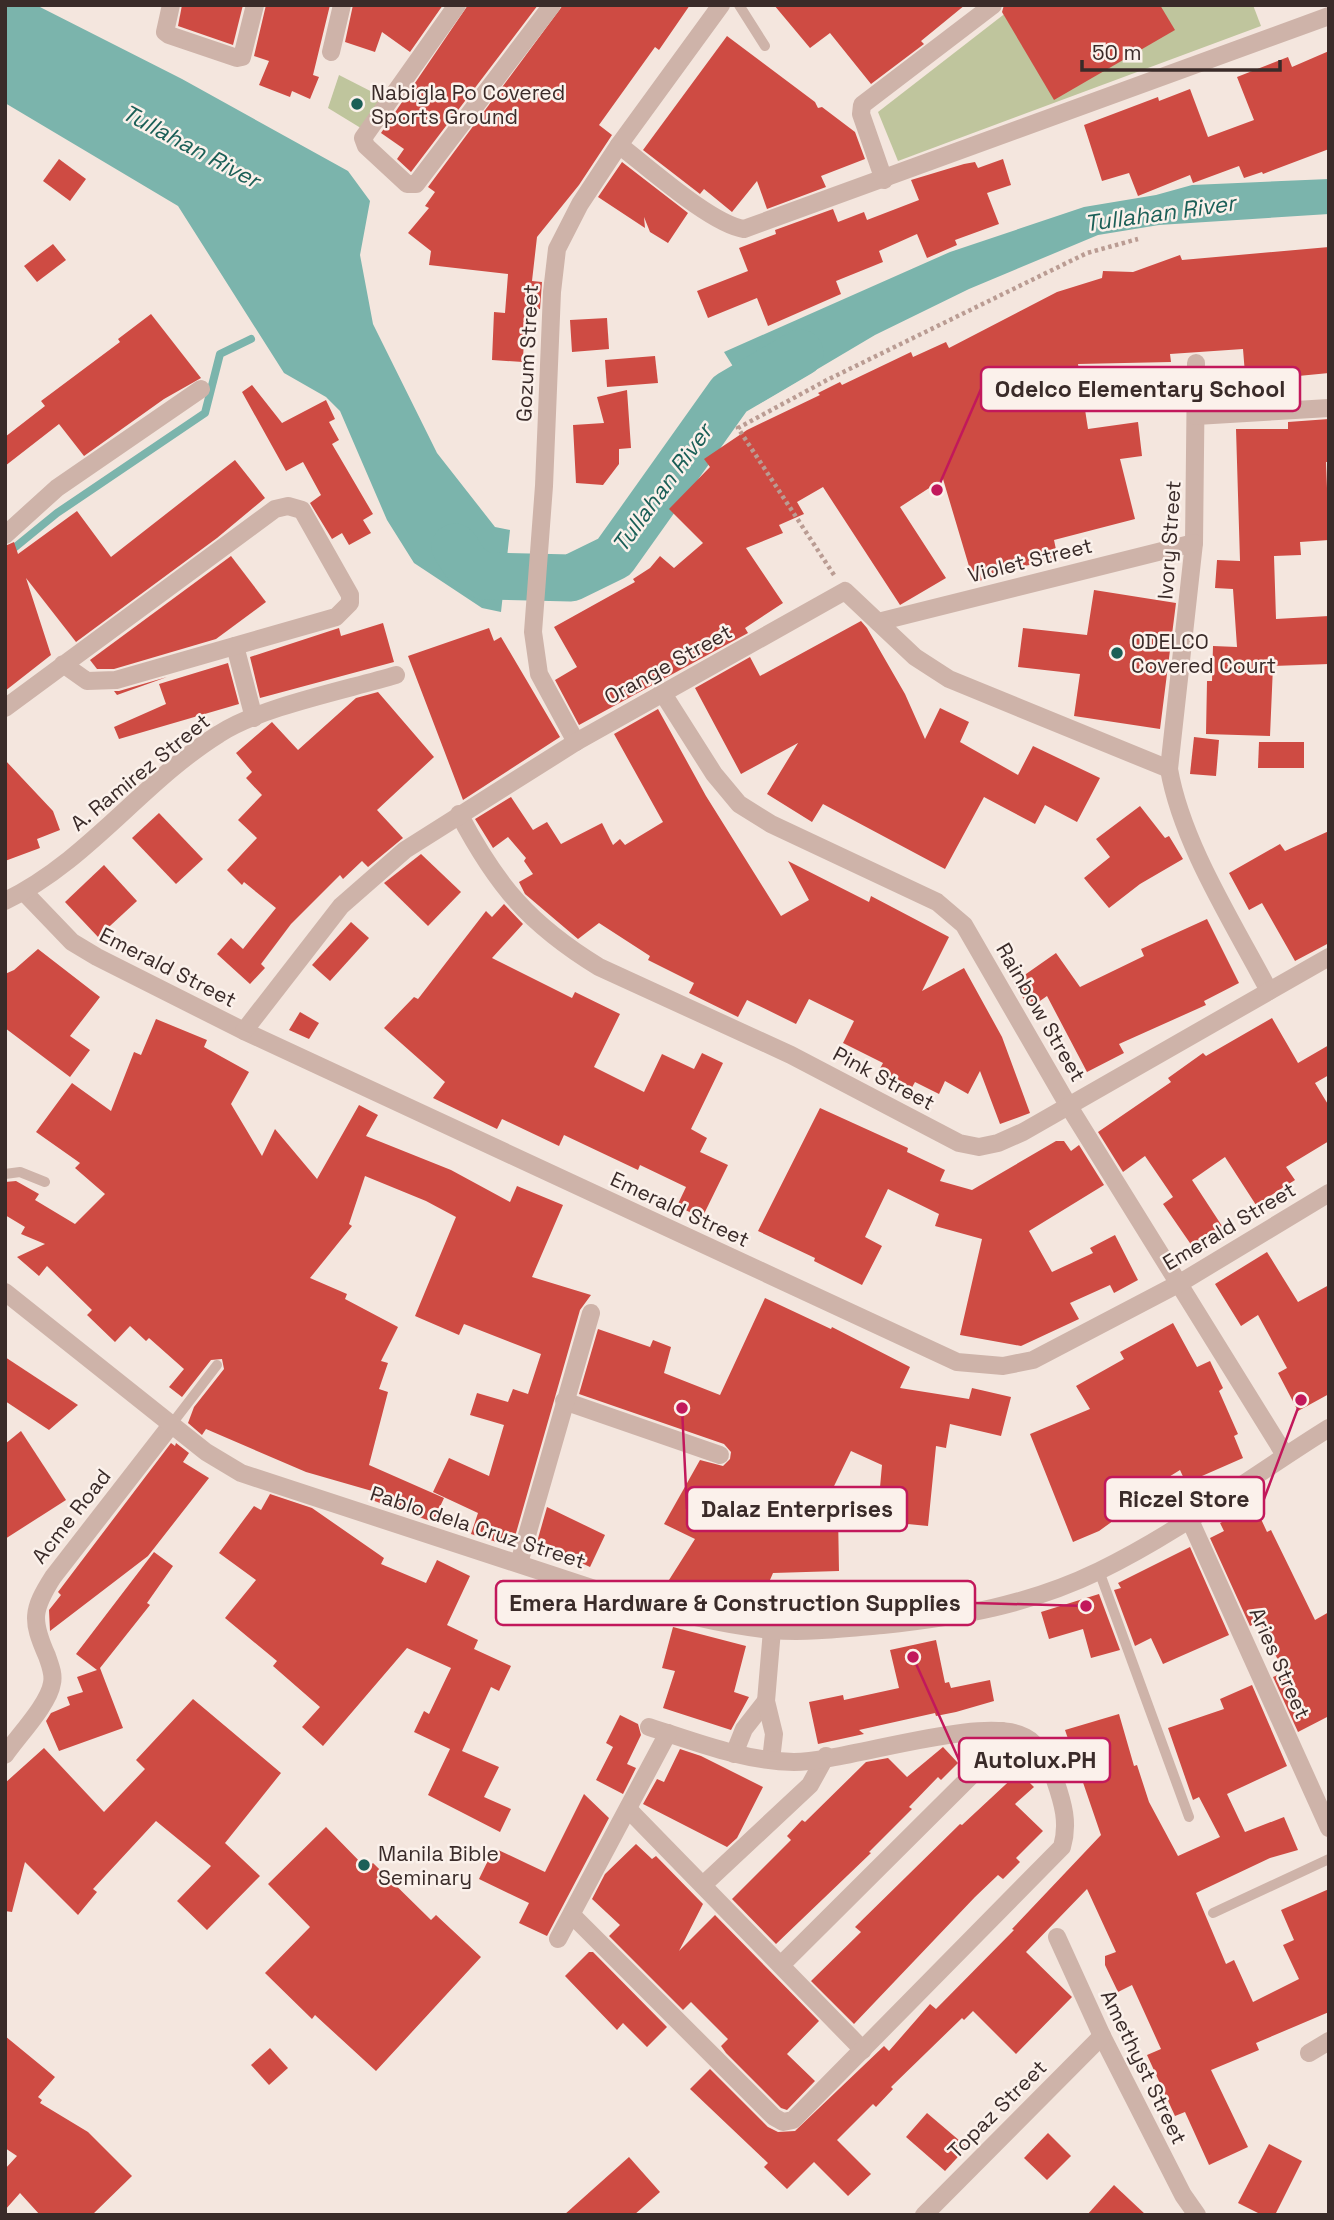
<svg xmlns="http://www.w3.org/2000/svg" width="1334" height="2220" font-family="'Space Grotesk',sans-serif">
	<style>
		.green { fill: #bfc59d }
		.water { fill: #7bb4ac }
		.lines { fill: none; stroke-linecap: round; stroke-linejoin: round }
		.stream { stroke: #7bb4ac; stroke-width: 8 }
		.river { stroke: #7bb4ac; stroke-width: 47 }
		.building { fill: #ce4b43 }
		.path { stroke: #ba9c93; stroke-width: 4.5; stroke-dasharray: 3.5 3.5; stroke-linecap: butt }
		.service { stroke: #ceb3a9; stroke-width: 10 }
		.minor { stroke: #ceb3a9; stroke-width: 18 }
		.tertiary { stroke: #ceb3a9; stroke-width: 18 }
		.poi-dot { fill: #1b5f57; stroke: #fbf1eb; stroke-width: 2.5 }
		.labels { text-anchor: middle; dominant-baseline: central; stroke-width: 5; stroke-linejoin: round; paint-order: stroke }
		.poi-label { font-size: 21px; fill: #3a2b29; stroke: #fbf1eb; text-anchor: start }
		.street-label { font-size: 21px; fill: #3a2b29; stroke: #fbf1eb }
		.water-label { font-size: 23px; font-style: italic; fill: #1b5f57; stroke: #fbf1eb }
		.leader { fill: none; stroke: #c2185b; stroke-width: 2.5 }
		.callout-dot { fill: #c2185b; stroke: #fbf1eb; stroke-width: 2.5 }
		.callout { fill: #fbf1eb; stroke: #c2185b; stroke-width: 2.5 }
		.callout-label { font-size: 23px; text-anchor: middle; font-weight: bold; fill: #3a2b29 }
	</style>
	<rect width="100%" height="100%" fill="#f4e6de"/>
	<g class="green">
		<polygon points="1016,5 1253,5 1261,26 898,161 878,112"/>
		<polygon points="339,75 388,100 364,130 328,108"/>
	</g>
	<g class="water">
		<polygon points="5,5 36,5 182,79 348,171 370,201 360,255 373,324 437,453 495,527 510,530 501,612 482,608 414,563 387,520 340,411 326,397 284,373 178,206 5,103"/>
		<polygon points="1329,179 1329,214 1159,225 1098,235 969,289 875,335 757,405 724,352 950,252 1084,207 1156,195 1192,185"/>
	</g>
	<g class="lines">
		<polyline class="stream" points="8,553 57,513 205,413 220,354 251,339"/>
		<polyline class="river" points="455,547 468,567 484,576 571,578 614,557 730,394 800,353"/>
	</g>
	<g class="building">
		<polygon points="182,5 243,5 233,45 178,26"/>
		<polygon points="266,5 330,5 313,75 319,77 310,99 292,91 290,97 259,85 269,61 254,56"/>
		<polygon points="353,5 443,5 410,52 382,32 375,52 345,42"/>
		<polygon points="468,5 538,5 411,172 397,159 404,149 381,133"/>
		<polygon points="563,5 690,5 659,50 655,47 599,125 612,135 579,185 537,237 532,281 542,282 540,309 525,308 523,362 492,360 494,312 505,313 508,274 429,265 431,251 408,233 429,208 425,206 435,192 428,187"/>
		<polygon points="774,5 965,5 921,41 924,44 871,84 830,33 810,48"/>
		<polygon points="1004,5 1160,5 1175,30 1054,100 1002,12"/>
		<polygon points="727,36 815,102 818,108 822,107 855,132 865,159 821,176 826,187 767,209 757,181 732,212 704,189 700,194 643,150"/>
		<polygon points="1329,51 1329,149 1263,174 1262,172 1244,178 1239,166 1193,183 1190,175 1138,196 1129,173 1102,181 1084,125 1158,97 1159,101 1190,89 1208,137 1254,120 1237,77 1288,57 1292,67"/>
		<polygon points="59,159 86,179 70,201 43,181"/>
		<polygon points="1003,159 1011,185 987,193 999,224 955,240 957,245 927,258 917,234 879,251 883,262 836,281 841,294 768,326 757,298 708,318 697,291 748,271 739,248 776,234 775,230 833,209 838,222 864,212 867,220 919,200 911,180 964,164 975,162 978,168"/>
		<polygon points="622,162 688,213 668,243 650,232 644,217 645,228 598,197"/>
		<polygon points="53,244 66,260 37,282 24,266"/>
		<polygon points="1329,247 1329,373 1267,379 1267,373 1245,374 1243,349 1170,354 1171,362 1078,364 1088,429 1138,422 1142,456 1120,459 1135,519 1054,540 1058,559 1015,568 974,583 943,479 900,507 946,578 900,605 823,487 797,502 804,514 779,525 783,533 746,548 783,603 745,628 748,633 579,725 555,680 577,667 554,627 635,582 633,579 650,568 660,556 674,568 703,543 669,509 710,467 704,459 747,430 820,395 818,393 840,382 842,385 911,352 913,357 946,342 949,348 1057,292 1102,278 1103,271 1133,272 1180,255 1182,260"/>
		<polygon points="151,314 201,378 164,399 84,456 59,424 5,466 5,437 45,406 41,401 120,342 118,339"/>
		<polygon points="607,318 609,349 572,352 570,320"/>
		<polygon points="655,356 658,383 607,387 605,360"/>
		<polygon points="252,385 282,423 326,400 335,419 329,422 339,440 332,444 373,514 363,520 371,533 349,545 342,533 332,539 310,503 321,495 303,462 286,471 242,392"/>
		<polygon points="627,390 631,448 619,449 619,464 603,485 576,483 573,425 604,423 597,397"/>
		<polygon points="1329,419 1329,462 1326,462 1329,540 1300,542 1301,555 1274,556 1276,619 1329,616 1329,664 1273,666 1270,736 1206,734 1207,681 1212,681 1213,646 1237,647 1233,589 1215,588 1217,560 1240,561 1236,429 1288,429 1288,422"/>
		<polygon points="235,460 265,498 217,538 76,642 26,578 51,655 5,691 5,546 14,542 18,554 77,511 111,557"/>
		<polygon points="231,556 266,602 216,639 114,669 97,669 90,660"/>
		<polygon points="1094,590 1176,603 1160,729 1074,716 1080,674 1018,667 1023,628 1087,635"/>
		<polygon points="861,621 867,628 905,694 925,739 940,708 969,722 960,742 1018,775 1033,746 1100,778 1077,822 1045,805 1035,824 984,797 945,869 823,804 812,822 767,794 798,743 741,774 695,688 750,657 760,676"/>
		<polygon points="383,623 394,662 260,698 250,657 339,628 341,636"/>
		<polygon points="489,628 494,641 501,637 560,737 463,800 408,656"/>
		<polygon points="228,663 239,704 119,739 114,727 166,704 159,684"/>
		<polygon points="167,677 117,695 114,691 119,691"/>
		<polygon points="378,692 434,757 377,810 403,838 368,867 362,861 343,879 340,875 291,924 261,964 265,968 250,984 217,954 231,938 243,949 276,908 244,882 242,885 227,870 257,838 238,820 262,795 246,778 252,772 236,753 272,722 298,750 356,698"/>
		<polygon points="658,709 706,796 781,916 809,900 788,861 869,902 871,896 949,937 922,991 964,968 1002,1037 1030,1113 1000,1124 980,1071 968,1094 945,1081 939,1094 915,1082 910,1091 877,1074 883,1063 843,1043 854,1021 809,999 796,1024 747,1000 738,1017 689,993 694,983 648,960 650,956 599,923 578,939 525,894 519,882 533,874 524,861 526,858 508,837 493,848 475,819 511,797 533,830 547,822 561,844 602,823 613,845 620,839 625,845 663,822 614,734"/>
		<polygon points="1194,737 1219,740 1216,776 1190,774"/>
		<polygon points="1259,742 1304,742 1304,768 1258,768"/>
		<polygon points="5,760 53,811 60,830 37,839 40,848 5,861"/>
		<polygon points="1140,806 1165,838 1169,836 1183,859 1140,884 1109,908 1084,878 1110,857 1096,839"/>
		<polygon points="159,813 203,859 176,884 132,838"/>
		<polygon points="1329,831 1329,943 1295,961 1262,903 1249,910 1229,873 1280,844 1285,851"/>
		<polygon points="421,854 461,892 428,926 384,883"/>
		<polygon points="104,865 137,901 98,937 65,902"/>
		<polygon points="504,904 523,924 492,958 572,998 575,992 620,1014 594,1067 644,1092 662,1054 694,1069 702,1053 723,1063 691,1129 707,1138 700,1152 728,1165 702,1218 677,1206 686,1187 640,1165 638,1170 564,1135 559,1146 502,1119 497,1129 433,1098 445,1082 384,1028 414,997 418,999 486,911 492,917"/>
		<polygon points="1207,919 1239,983 1204,1001 1206,1005 1119,1044 1124,1053 1087,1072 1047,996 1030,1008 1013,983 1056,953 1080,987 1144,956 1141,949"/>
		<polygon points="351,922 369,938 330,981 312,965"/>
		<polygon points="38,949 100,997 70,1036 90,1050 70,1077 5,1028 5,974 14,970"/>
		<polygon points="300,1012 319,1023 309,1039 289,1030"/>
		<polygon points="1272,1018 1298,1063 1329,1045 1329,1075 1315,1083 1329,1106 1329,1141 1286,1167 1295,1180 1256,1205 1225,1157 1192,1180 1222,1226 1192,1246 1163,1204 1173,1197 1145,1156 1123,1172 1098,1132 1171,1082 1168,1078 1203,1053 1206,1056"/>
		<polygon points="156,1019 207,1040 204,1047 249,1072 231,1104 262,1156 275,1129 317,1179 359,1105 378,1115 366,1136 451,1170 510,1202 517,1186 563,1205 532,1277 591,1295 580,1310 512,1547 471,1534 478,1513 433,1492 449,1458 489,1476 504,1425 470,1415 477,1393 508,1402 513,1389 528,1394 541,1354 464,1324 459,1335 415,1316 456,1217 426,1201 365,1176 349,1224 352,1226 310,1278 347,1294 345,1299 398,1327 381,1361 388,1363 379,1389 388,1392 369,1465 444,1498 433,1522 369,1499 372,1491 306,1472 206,1429 202,1435 188,1423 194,1407 224,1369 222,1359 211,1360 182,1397 169,1387 184,1369 149,1338 146,1341 130,1326 115,1342 87,1315 92,1310 47,1266 39,1276 17,1257 45,1244 21,1234 25,1227 5,1215 5,1182 16,1181 39,1194 35,1200 75,1224 105,1194 75,1168 80,1163 36,1132 72,1083 111,1111 134,1052 141,1055"/>
		<polygon points="820,1108 908,1148 907,1152 945,1170 940,1181 972,1190 1056,1141 1064,1141 1071,1151 1079,1145 1104,1185 1029,1231 1052,1272 1093,1253 1090,1248 1115,1235 1138,1280 1114,1293 1110,1285 1070,1303 1079,1319 1021,1346 960,1335 982,1239 935,1226 939,1214 888,1189 865,1237 882,1246 862,1285 814,1261 815,1258 758,1231"/>
		<polygon points="1267,1252 1298,1302 1329,1285 1329,1394 1298,1411 1278,1373 1287,1368 1258,1315 1241,1326 1215,1284"/>
		<polygon points="765,1298 831,1329 832,1327 910,1367 900,1388 969,1399 972,1388 1011,1397 1001,1436 950,1424 946,1448 936,1446 928,1526 877,1521 882,1465 851,1451 821,1513 838,1513 839,1571 773,1573 757,1610 706,1588 696,1606 679,1602 662,1591 695,1539 664,1524 700,1460 723,1466 730,1459 731,1452 724,1444 579,1394 598,1329 650,1347 653,1340 671,1347 664,1373 720,1395"/>
		<polygon points="1173,1323 1197,1367 1210,1361 1223,1388 1219,1391 1238,1434 1234,1436 1243,1458 1186,1483 1180,1470 1135,1498 1138,1503 1099,1531 1073,1542 1030,1434 1090,1409 1076,1386 1124,1359 1120,1352"/>
		<polygon points="5,1357 78,1405 49,1430 5,1401"/>
		<polygon points="21,1431 66,1500 5,1539 5,1444"/>
		<polygon points="171,1443 175,1446 176,1443 189,1453 183,1462 209,1478 148,1556 50,1631 49,1610 61,1595 58,1592"/>
		<polygon points="270,1494 312,1508 384,1558 381,1564 426,1583 437,1560 470,1576 447,1625 478,1640 474,1649 511,1666 499,1691 491,1687 462,1751 499,1767 484,1797 511,1809 500,1832 428,1795 450,1749 414,1732 424,1711 429,1714 451,1668 407,1648 323,1746 302,1727 320,1707 273,1666 277,1661 225,1618 256,1580 219,1553 254,1506 261,1510"/>
		<polygon points="1255,1506 1267,1532 1271,1530 1315,1620 1329,1612 1329,1716 1298,1732 1273,1677 1284,1672 1259,1622 1250,1626 1210,1538 1224,1531 1220,1523"/>
		<polygon points="547,1507 605,1535 590,1567 537,1542"/>
		<polygon points="1190,1547 1229,1635 1163,1664 1151,1638 1135,1646 1114,1590 1121,1588 1118,1583"/>
		<polygon points="154,1552 173,1566 147,1603 150,1605 100,1668 123,1728 59,1751 46,1721 51,1713 70,1705 67,1697 83,1692 77,1677 97,1670 76,1654"/>
		<polygon points="1099,1594 1120,1650 1091,1658 1083,1629 1049,1639 1041,1612"/>
		<polygon points="673,1627 746,1646 734,1692 749,1697 731,1730 663,1708 675,1671 662,1668"/>
		<polygon points="936,1640 945,1683 949,1682 951,1688 990,1680 994,1701 956,1712 936,1716 935,1713 859,1730 864,1734 818,1744 809,1702 843,1695 844,1700 899,1688 890,1650"/>
		<polygon points="1252,1685 1287,1766 1227,1794 1245,1832 1284,1817 1298,1850 1270,1858 1196,1893 1226,1964 1234,1960 1253,2002 1299,1979 1283,1945 1294,1940 1281,1910 1329,1889 1329,2012 1256,2043 1259,2050 1211,2070 1248,2147 1209,2165 1185,2112 1175,2116 1147,2055 1161,2049 1132,1985 1118,1992 1105,1965 1105,1956 1116,1952 1087,1889 1026,1952 1072,1997 1016,2054 973,2011 964,2020 962,2018 891,2087 893,2089 876,2107 873,2104 837,2140 871,2174 848,2196 814,2162 787,2189 764,2167 768,2163 690,2089 710,2069 768,2127 778,2132 795,2131 884,2046 889,2051 930,2004 936,2009 1014,1930 1012,1929 1101,1835 1065,1730 1119,1714 1134,1766 1137,1765 1149,1802 1178,1856 1220,1837 1199,1797 1193,1800 1168,1728 1224,1709 1220,1699"/>
		<polygon points="193,1699 281,1773 225,1843 260,1876 207,1930 177,1901 211,1866 156,1821 93,1889 97,1892 78,1915 25,1862 12,1912 5,1911 5,1783 44,1748 104,1812 145,1769 136,1760"/>
		<polygon points="620,1715 638,1724 641,1735 627,1764 636,1768 623,1794 596,1780 613,1747 606,1743"/>
		<polygon points="943,1747 958,1763 941,1780 938,1777 909,1807 912,1809 869,1852 871,1853 776,1944 732,1899 791,1840 787,1836 802,1820 805,1822 866,1762 888,1758 907,1777"/>
		<polygon points="680,1749 701,1756 763,1787 737,1838 727,1847 643,1804 657,1779 664,1782"/>
		<polygon points="1019,1772 1034,1787 1015,1804 1043,1831 1016,1858 1020,1862 1003,1879 998,1875 975,1897 854,2024 811,1981 861,1932 855,1927 960,1824 962,1825"/>
		<polygon points="584,1794 609,1818 547,1936 519,1923 529,1903 479,1879 494,1848 545,1872"/>
		<polygon points="326,1827 367,1869 373,1863 431,1920 436,1915 481,1957 376,2071 315,2015 312,2019 265,1973 310,1927 268,1884"/>
		<polygon points="636,1844 652,1859 656,1856 703,1904 679,1951 715,1915 819,2021 787,2054 815,2081 787,2110 781,2108 726,2053 721,2046 728,2039 691,2002 683,2010 609,1936 620,1925 592,1899 605,1874"/>
		<polygon points="589,1952 593,1952 667,2027 647,2047 623,2023 617,2030 565,1976"/>
		<polygon points="5,2036 55,2077 38,2097 42,2100 40,2103 88,2132 132,2176 92,2215 40,2215 20,2193 5,2210 5,2169 17,2156 5,2148"/>
		<polygon points="270,2048 288,2068 269,2085 251,2065"/>
		<polygon points="927,2113 967,2147 945,2171 906,2137"/>
		<polygon points="1048,2133 1071,2156 1047,2180 1024,2158"/>
		<polygon points="1269,2144 1302,2161 1275,2215 1262,2215 1238,2203"/>
		<polygon points="629,2157 660,2192 634,2215 564,2215"/>
		<polygon points="1114,2185 1146,2215 1087,2215"/>
	</g>
	<g class="lines">
		<polyline class="path" points="834,575 738,428 827,380 1087,253 1138,239"/>
		<g class="service">
			<polyline points="739,5 765,46"/>
			<polyline points="5,1174 20,1172 45,1182"/>
			<polyline points="171,1425 217,1365"/>
			<polyline points="1099,1571 1189,1817"/>
			<polyline points="1213,1913 1329,1859"/>
		</g>
		<g class="minor">
			<polyline points="171,5 165,32 169,35 237,58 242,57 255,5"/>
			<polyline points="457,5 363,138 366,146 407,184 416,184 552,5"/>
			<polyline points="331,52 342,5"/>
			<path d="M 619,145 C 648,167 711,224 744,229 L 1329,16"/>
			<polyline points="884,180 861,114 862,105 993,5"/>
			<path d="M 1196,363 L 1194,543 L 1169,769 C 1182,844 1234,924 1269,991"/>
			<polyline points="1196,416 1329,408"/>
			<polyline points="5,535 57,488 201,389"/>
			<polyline points="878,622 1194,543"/>
			<polyline points="235,646 254,718"/>
			<polyline points="662,692 714,774 739,804 771,824 937,902 964,925 1068,1105 1285,1455"/>
			<polyline points="5,708 275,509 288,506 302,510 350,595 350,603 336,617 116,680 87,681 63,664"/>
			<polyline points="576,742 539,674 533,632 544,486 552,292 557,249 580,204 619,145 721,5"/>
			<path d="M 459,814 C 497,886 529,924 599,967 L 791,1055 L 959,1143 L 979,1147 L 998,1143 L 1023,1132 L 1329,957"/>
			<polyline points="24,892 72,942 97,957 244,1031 957,1362 1003,1366 1033,1360 1180,1283 1329,1193"/>
			<path d="M 5,901 C 88,861 142,782 219,734 C 260,707 346,690 396,675"/>
			<polyline points="244,1031 341,906 405,850 576,742 845,591 915,657 949,679 1169,769"/>
			<polyline points="564,1401 720,1455"/>
			<polyline points="1189,1518 1329,1828"/>
			<polyline points="519,1563 591,1313"/>
			<polyline points="734,1754 744,1729 766,1701"/>
			<path d="M 5,1755 C 18,1736 49,1704 52,1683 C 54,1674 50,1665 47,1656 C 31,1620 32,1610 53,1577 L 171,1425"/>
			<polyline points="771,1760 774,1734 766,1701 772,1630"/>
			<polyline points="628,1809 863,2050"/>
			<polyline points="703,1885 810,1785 826,1756"/>
			<path d="M 572,1915 L 774,2117 L 783,2122 L 793,2120 L 1062,1847 C 1069,1823 1063,1803 1055,1780 C 1050,1766 1039,1744 1025,1737 C 985,1714 845,1762 794,1762 C 744,1761 696,1742 649,1727"/>
			<polyline points="1057,1937 1102,2036 1183,2195 1197,2215"/>
			<polyline points="558,1939 668,1733"/>
			<polyline points="781,1965 997,1750 1002,1731"/>
			<polyline points="1309,2053 1329,2041"/>
			<polyline points="924,2215 1102,2036"/>
		</g>
		<path class="tertiary" d="M 5,1292 L 206,1452 L 241,1473 L 616,1596 C 666,1611 719,1625 772,1630 C 809,1633 847,1628 883,1625 C 959,1617 1029,1605 1099,1571 C 1180,1532 1253,1475 1329,1428"/>
	</g>
	<g class="poi-dot">
		<circle cx="357" cy="104" r="7"/>
		<circle cx="1117" cy="653" r="7"/>
		<circle cx="364" cy="1865" r="7"/>
	</g>
	<g class="labels">
		<g class="poi-label">
			<text x="371" y="92">Nabigla Po Covered<tspan x="371" dy="24">Sports Ground</tspan></text>
			<text x="1131" y="641">ODELCO<tspan x="1131" dy="24">Covered Court</tspan></text>
			<text x="378" y="1853">Manila Bible<tspan x="378" dy="24">Seminary</tspan></text>
		</g>
		<g class="street-label">
			<text transform="translate(527 353) rotate(-87)">Gozum Street</text>
			<text transform="translate(1169 540) rotate(-86)">Ivory Street</text>
			<text transform="translate(1030 560) rotate(-14)">Violet Street</text>
			<text transform="translate(668 664) rotate(-29)">Orange Street</text>
			<text transform="translate(140 772) rotate(-39)">A. Ramirez Street</text>
			<text transform="translate(168 967) rotate(27)">Emerald Street</text>
			<text transform="translate(1041 1012) rotate(60)">Rainbow Street</text>
			<text transform="translate(884 1078) rotate(28)">Pink Street</text>
			<text transform="translate(680 1209) rotate(25)">Emerald Street</text>
			<text transform="translate(1229 1226) rotate(-31)">Emerald Street</text>
			<text transform="translate(71 1516) rotate(-52)">Acme Road</text>
			<text transform="translate(478 1527) rotate(18)">Pablo dela Cruz Street</text>
			<text transform="translate(1280 1663) rotate(66)">Aries Street</text>
			<text transform="translate(1144 2067) rotate(64)">Amethyst Street</text>
			<text transform="translate(997 2109) rotate(-45)">Topaz Street</text>
		</g>
		<g class="water-label">
			<text transform="translate(191 146) rotate(28)">Tullahan River</text>
			<text transform="translate(1160 213) rotate(-8)">Tullahan River</text>
			<text transform="translate(662 488) rotate(-54)">Tullahan River</text>
		</g>
	</g>
	<path class="leader" d="M937 490L981 389M1301 1400L1264 1499M682 1408L687 1509M1086 1606L975 1603M913 1657L959 1760"/>
	<g class="callout-dot">
		<circle cx="937" cy="490" r="7"/>
		<circle cx="1301" cy="1400" r="7"/>
		<circle cx="682" cy="1408" r="7"/>
		<circle cx="1086" cy="1606" r="7"/>
		<circle cx="913" cy="1657" r="7"/>
	</g>
	<g class="callout">
		<rect x="981" y="367" width="319" height="44" rx="7"/>
		<rect x="1105" y="1477" width="159" height="44" rx="7"/>
		<rect x="687" y="1487" width="220" height="44" rx="7"/>
		<rect x="496" y="1581" width="479" height="44" rx="7"/>
		<rect x="959" y="1738" width="151" height="44" rx="7"/>
	</g>
	<g class="callout-label">
		<text x="1140" y="397">Odelco Elementary School</text>
		<text x="1184" y="1507">Riczel Store</text>
		<text x="797" y="1517">Dalaz Enterprises</text>
		<text x="735" y="1611">Emera Hardware &amp; Construction Supplies</text>
		<text x="1035" y="1768">Autolux.PH</text>
	</g>
	<rect width="1334" height="2220" fill="none" stroke="#3a2b29" stroke-width="14"/>
	<path d="M1082 60v10h198v-10" fill="none" stroke="#3a2b29" stroke-width="3.5"/>
	<text x="1092" y="60" font-size="21" fill="#3a2b29" stroke="#fbf1eb" stroke-width="5" paint-order="stroke">50 m</text>
</svg>
